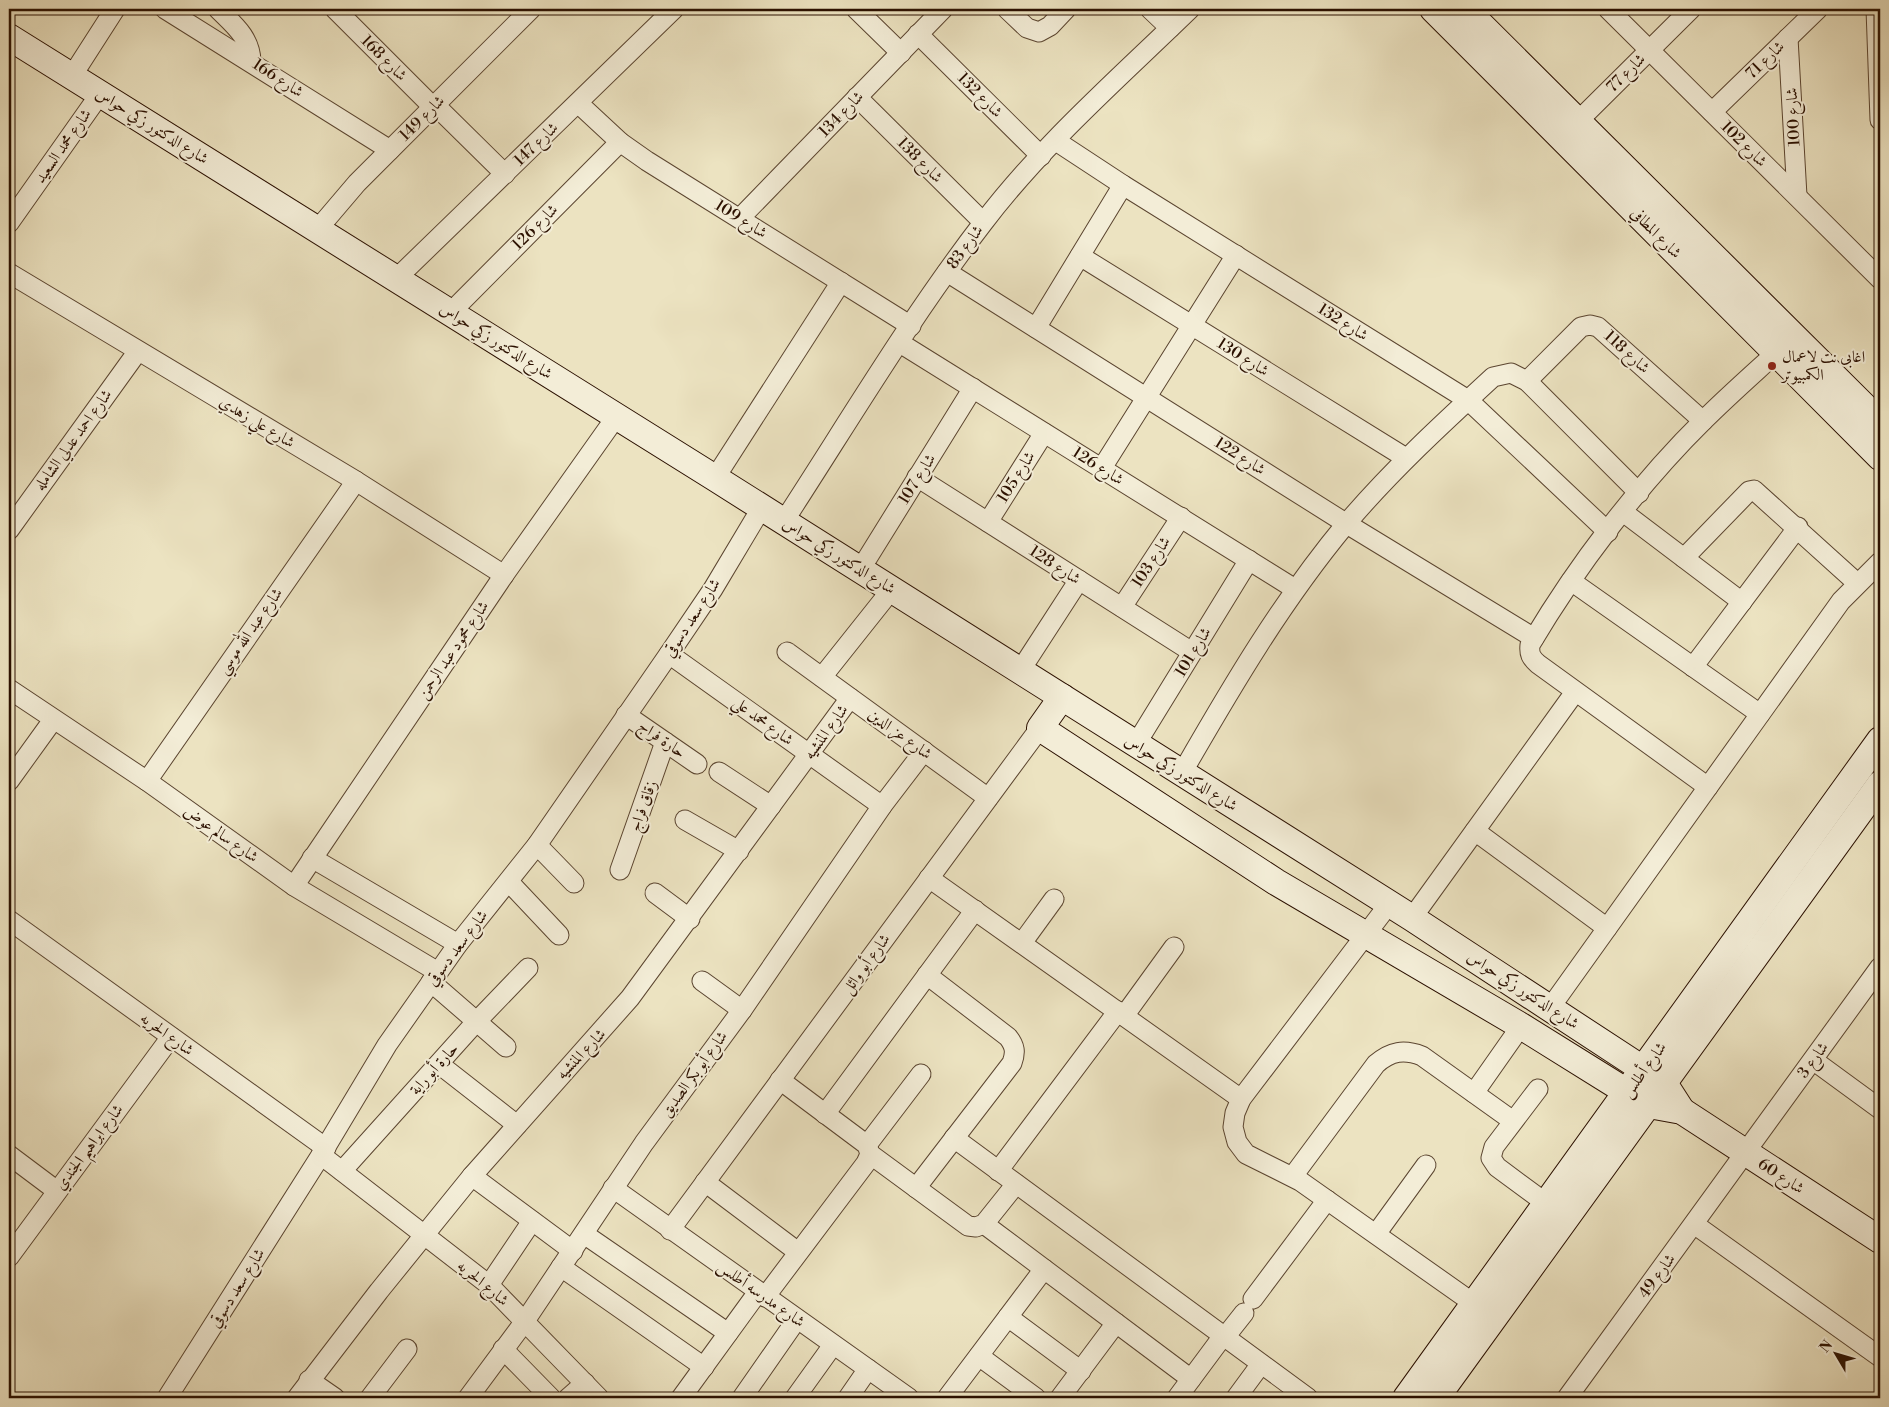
<svg xmlns="http://www.w3.org/2000/svg" width="1889" height="1407" font-family="'Libre Bodoni',Amiri,serif">
	<style>
		.lines { fill: none; stroke-linecap: round; stroke-linejoin: round }
		.street-casing { stroke: #5b4530; stroke-width: 21 }
		.secondary-casing { stroke: #2b1000; stroke-width: 28 }
		.street { stroke: #f3edd7; stroke-width: 19 }
		.secondary { stroke: #f3edd7; stroke-width: 26 }
		.poi-dot { fill: #8f2418; stroke: #f3edd7; stroke-width: 2 }
		.labels { text-anchor: middle; dominant-baseline: central; stroke-width: 4; stroke-linejoin: round; paint-order: stroke }
		.street-label { font-size: 16px; fill: #2b1000; stroke: #f3edd7 }
		.poi-label { font-size: 16px; fill: #2b1000; stroke: #f3edd7; text-anchor: start }
	</style>
	<rect width="100%" height="100%" fill="#ece3c1"/>
	<filter id="stains"><feTurbulence type="fractalNoise" baseFrequency=".004" numOctaves="4"/><feColorMatrix values="0 0 0 0 .2 0 0 0 0 .09 0 0 0 0 .02 0 0 0 .5 -.17"/></filter>
	<radialGradient id="worn" r=".72"><stop offset=".6" stop-color="#630" stop-opacity="0"/><stop offset="1" stop-color="#630" stop-opacity=".3"/></radialGradient>
	<g class="lines">
		<defs>
			<g id="street">
				<polyline points="165,9 390,150"/>
				<path d="M 218,9 C 234,25 250,37 251,61"/>
				<polyline points="335,9 433,107"/>
				<polyline points="856,9 901,53"/>
				<polyline points="1007,9 1027,28 1039,32 1050,26 1066,9"/>
				<polyline points="1150,9 1170,28"/>
				<polyline points="1608,9 1880,279"/>
				<polyline points="1876,9 1880,120"/>
				<polyline points="918,34 1041,156"/>
				<polyline points="1788,38 1797,196"/>
				<polyline points="72,76 115,9"/>
				<polyline points="857,97 983,222"/>
				<polyline points="578,103 620,142 647,161 911,326"/>
				<polyline points="435,105 505,174"/>
				<polyline points="1712,112 1818,9"/>
				<polyline points="1569,130 1691,9"/>
				<polyline points="1056,141 1123,185 1468,400 1608,532"/>
				<polyline points="740,218 943,9"/>
				<polyline points="9,223 100,94"/>
				<polyline points="317,230 357,183 531,9"/>
				<polyline points="1080,256 1406,458"/>
				<polyline points="947,272 1347,524 1534,638"/>
				<polyline points="9,273 356,481 504,575"/>
				<polyline points="397,278 674,9"/>
				<polyline points="451,312 620,142"/>
				<polyline points="1036,328 1123,185"/>
				<polyline points="900,343 1295,589"/>
				<polyline points="1527,381 1581,327 1590,325 1598,327 1703,421"/>
				<polyline points="1102,468 1236,255"/>
				<polyline points="917,477 1192,652"/>
				<polyline points="715,478 841,282"/>
				<polyline points="1623,512 1742,602"/>
				<path d="M 784,521 C 849,421 910,318 983,223 C 1043,144 1119,78 1190,9"/>
				<polyline points="988,522 1044,433"/>
				<polyline points="9,530 138,351"/>
				<polyline points="1684,558 1749,491 1754,490 1857,583"/>
				<polyline points="860,570 973,388"/>
				<polyline points="1571,581 1760,714"/>
				<polyline points="1122,607 1181,517"/>
				<polyline points="787,652 988,798"/>
				<polyline points="669,654 882,806"/>
				<polyline points="1693,667 1798,527"/>
				<polyline points="1020,671 1079,580"/>
				<polyline points="822,677 892,589"/>
				<polyline points="9,689 147,781 294,886 438,972"/>
				<polyline points="626,715 697,764"/>
				<polyline points="1136,744 1249,560"/>
				<polyline points="719,772 771,806"/>
				<path d="M 1182,773 C 1232,686 1282,601 1346,524 C 1391,471 1442,424 1493,377 L 1511,373 L 1527,381 L 1639,493"/>
				<polyline points="9,781 53,720"/>
				<polyline points="147,781 356,481"/>
				<path d="M 1708,787 L 1538,664 C 1531,658 1529,654 1530,645 C 1576,567 1639,484 1704,420 C 1727,397 1752,375 1776,353"/>
				<polyline points="685,820 739,851"/>
				<polyline points="1475,831 1607,928"/>
				<polyline points="537,845 574,883"/>
				<polyline points="312,858 458,944"/>
				<polyline points="620,870 665,742"/>
				<polyline points="929,878 1241,1099"/>
				<polyline points="509,882 559,935"/>
				<polyline points="294,886 504,575 616,417"/>
				<polyline points="655,893 690,919"/>
				<polyline points="1389,904 1241,1099 1235,1113 1233,1127 1237,1142 1246,1154 1300,1181 1483,1310"/>
				<polyline points="1412,918 1575,692"/>
				<polyline points="9,920 326,1148"/>
				<polyline points="1022,943 1054,899"/>
				<polyline points="702,981 742,1010"/>
				<polyline points="431,982 506,1047"/>
				<polyline points="1550,1008 1841,601 1880,562"/>
				<polyline points="1124,1016 1174,947"/>
				<polyline points="1813,1060 1880,1109"/>
				<polyline points="439,1064 517,1125"/>
				<polyline points="1538,1089 1494,1147 1491,1158 1497,1167 1547,1204"/>
				<polyline points="1474,1093 1521,1026"/>
				<polyline points="825,1114 975,910"/>
				<polyline points="954,1138 1308,1398"/>
				<polyline points="867,1145 921,1074"/>
				<polyline points="870,1154 968,1226 976,1227 984,1224 1016,1184"/>
				<polyline points="9,1155 57,1191"/>
				<polyline points="321,1155 489,1285 599,1398"/>
				<polyline points="342,1171 476,1022 528,968"/>
				<polyline points="998,1171 1118,1011"/>
				<polyline points="472,1176 573,1251"/>
				<path d="M 1293,1176 L 1376,1064 C 1391,1051 1404,1049 1422,1056 L 1513,1121"/>
				<polyline points="705,1182 798,1252"/>
				<polyline points="613,1188 909,1398"/>
				<path d="M 916,1188 L 1012,1063 C 1016,1052 1015,1046 1008,1037 L 927,975"/>
				<polyline points="984,1224 1191,1379"/>
				<polyline points="1694,1224 1880,1357"/>
				<polyline points="670,1230 1040,728"/>
				<polyline points="584,1234 728,1333"/>
				<polyline points="1376,1234 1426,1165"/>
				<polyline points="9,1257 171,1037"/>
				<polyline points="561,1267 704,1367"/>
				<polyline points="489,1285 532,1221"/>
				<polyline points="765,1297 866,1163 870,1154 867,1145 780,1080"/>
				<polyline points="1253,1299 1327,1200"/>
				<polyline points="1008,1317 1081,1371"/>
				<polyline points="1225,1337 1244,1313"/>
				<polyline points="503,1349 551,1398"/>
				<polyline points="979,1356 1036,1398"/>
				<polyline points="309,1380 335,1398"/>
				<polyline points="167,1398 321,1155 387,1045 458,944 537,845 669,654 713,589 762,507"/>
				<polyline points="297,1398 379,1291 472,1176 630,998 850,698"/>
				<polyline points="370,1398 407,1349"/>
				<polyline points="468,1398 525,1321 644,1143 742,1010 882,806 924,751"/>
				<polyline points="568,1398 585,1383"/>
				<polyline points="681,1398 758,1292"/>
				<polyline points="742,1398 797,1319"/>
				<polyline points="795,1398 833,1345"/>
				<polyline points="848,1398 868,1369"/>
				<polyline points="947,1398 1044,1269"/>
				<polyline points="1060,1398 1116,1323"/>
				<polyline points="1177,1398 1223,1336"/>
				<polyline points="1236,1398 1261,1364"/>
				<polyline points="1567,1398 1880,967"/>
			</g>
			<g id="secondary">
				<polyline points="1433,9 1880,457"/>
				<polyline points="1465,9 1880,422"/>
				<polyline points="9,37 715,478 1412,918 1664,1083 1682,1111"/>
				<polyline points="1062,697 1040,728 1276,882 1521,1026 1627,1092 1649,1105 1682,1111 1880,1240"/>
				<polyline points="1406,1398 1880,740"/>
				<polyline points="1436,1398 1880,784"/>
			</g>
		</defs>
		<use href="#street" class="street-casing"/>
		<use href="#secondary" class="secondary-casing"/>
		<use href="#street" class="street"/>
		<use href="#secondary" class="secondary"/>
	</g>
	<circle class="poi-dot" cx="1772" cy="366" r="5"/>
	<g class="labels">
		<g class="street-label">
			<text transform="translate(384 58) rotate(45)">شارع 168</text>
			<text transform="translate(1765 60) rotate(-44)">شارع 71</text>
			<text transform="translate(1626 73) rotate(-45)">شارع 77</text>
			<text transform="translate(278 78) rotate(33)">شارع 166</text>
			<text transform="translate(980 95) rotate(45)">شارع 132</text>
			<text transform="translate(841 114) rotate(-46)">شارع 134</text>
			<text transform="translate(1793 117) rotate(-93)">شارع 100</text>
			<text transform="translate(422 118) rotate(-45)">شارع 149</text>
			<text transform="translate(152 126) rotate(32)">شارع الدكتور زكي حواس</text>
			<text transform="translate(536 144) rotate(-44)">شارع 147</text>
			<text transform="translate(1744 144) rotate(45)">شارع 102</text>
			<text transform="translate(63 146) rotate(-55)">شارع محمد السعيد</text>
			<text transform="translate(920 160) rotate(45)">شارع 138</text>
			<text transform="translate(741 219) rotate(32)">شارع 109</text>
			<text transform="translate(535 227) rotate(-45)">شارع 126</text>
			<text transform="translate(1656 233) rotate(45)">شارع المطافي</text>
			<text transform="translate(965 247) rotate(-54)">شارع 83</text>
			<text transform="translate(1343 322) rotate(32)">شارع 132</text>
			<text transform="translate(496 341) rotate(32)">شارع الدكتور زكي حواس</text>
			<text transform="translate(1627 352) rotate(42)">شارع 118</text>
			<text transform="translate(1243 357) rotate(32)">شارع 130</text>
			<text transform="translate(257 422) rotate(31)">شارع علي زهدي</text>
			<text transform="translate(73 440) rotate(-54)">شارع احمد عدلي الشامله</text>
			<text transform="translate(1240 456) rotate(32)">شارع 122</text>
			<text transform="translate(1098 466) rotate(32)">شارع 126</text>
			<text transform="translate(1016 477) rotate(-58)">شارع 105</text>
			<text transform="translate(917 479) rotate(-58)">شارع 107</text>
			<text transform="translate(839 556) rotate(32)">شارع الدكتور زكي حواس</text>
			<text transform="translate(1151 562) rotate(-57)">شارع 103</text>
			<text transform="translate(1055 565) rotate(33)">شارع 128</text>
			<text transform="translate(692 618) rotate(-57)">شارع سعد دسوقي</text>
			<text transform="translate(250 631) rotate(-55)">شارع عبد الله موسي</text>
			<text transform="translate(453 650) rotate(-56)">شارع محمود عبد الرحمن</text>
			<text transform="translate(1193 652) rotate(-59)">شارع 101</text>
			<text transform="translate(763 721) rotate(36)">شارع محمد علي</text>
			<text transform="translate(826 732) rotate(-54)">شارع المنشيه</text>
			<text transform="translate(900 734) rotate(36)">شارع عز الدين</text>
			<text transform="translate(662 739) rotate(35)">حارة فراج</text>
			<text transform="translate(1181 773) rotate(32)">شارع الدكتور زكي حواس</text>
			<text transform="translate(643 806) rotate(-70)">زقاق فراج</text>
			<text transform="translate(221 834) rotate(35)">شارع سالم عوض</text>
			<text transform="translate(457 948) rotate(-53)">شارع سعد دسوقي</text>
			<text transform="translate(866 964) rotate(-54)">شارع أبو وائل</text>
			<text transform="translate(1523 990) rotate(33)">شارع الدكتور زكي حواس</text>
			<text transform="translate(167 1034) rotate(36)">شارع الحريه</text>
			<text transform="translate(581 1054) rotate(-46)">شارع المنشيه</text>
			<text transform="translate(1813 1060) rotate(-54)">شارع 3</text>
			<text transform="translate(434 1069) rotate(-48)">حارة أبو راية</text>
			<text transform="translate(1644 1070) rotate(-54)">شارع أطلس</text>
			<text transform="translate(694 1074) rotate(-54)">شارع أبو بكر الصديق</text>
			<text transform="translate(89 1147) rotate(-53)">شارع ابراهيم الجندي</text>
			<text transform="translate(1781 1176) rotate(33)">شارع 60</text>
			<text transform="translate(1657 1276) rotate(-54)">شارع 49</text>
			<text transform="translate(483 1283) rotate(40)">شارع الحريه</text>
			<text transform="translate(237 1288) rotate(-58)">شارع سعد دسوقي</text>
			<text transform="translate(761 1294) rotate(35)">شارع مدرسه أطلس</text>
		</g>
		<g class="poi-label">
			<text x="1782" y="357">اغابى نت لاعمال<tspan x="1782" dy="18">الكمبيوتر</tspan></text>
		</g>
	</g>
	<rect width="1889" height="1407" fill="none" stroke="#ece3c1" stroke-width="30"/>
	<rect x="10" y="10" width="1869" height="1387" fill="none" stroke="#2b1000" stroke-width="2.5"/>
	<rect x="15" y="15" width="1859" height="1377" fill="none" stroke="#2b1000"/>
	<g transform="translate(1836 1354) rotate(308)" stroke="#f3edd7" stroke-width="4" paint-order="stroke">
	<path d="M0-4L9 19L0 12L-9 19Z" fill="#2b1000"/>
	<text y="-8" font-size="14" font-weight="bold" text-anchor="middle" fill="#2b1000">N</text>
	</g>
	<rect width="100%" height="100%" filter="url(#stains)"/>
	<rect width="100%" height="100%" fill="url(#worn)"/>
</svg>
